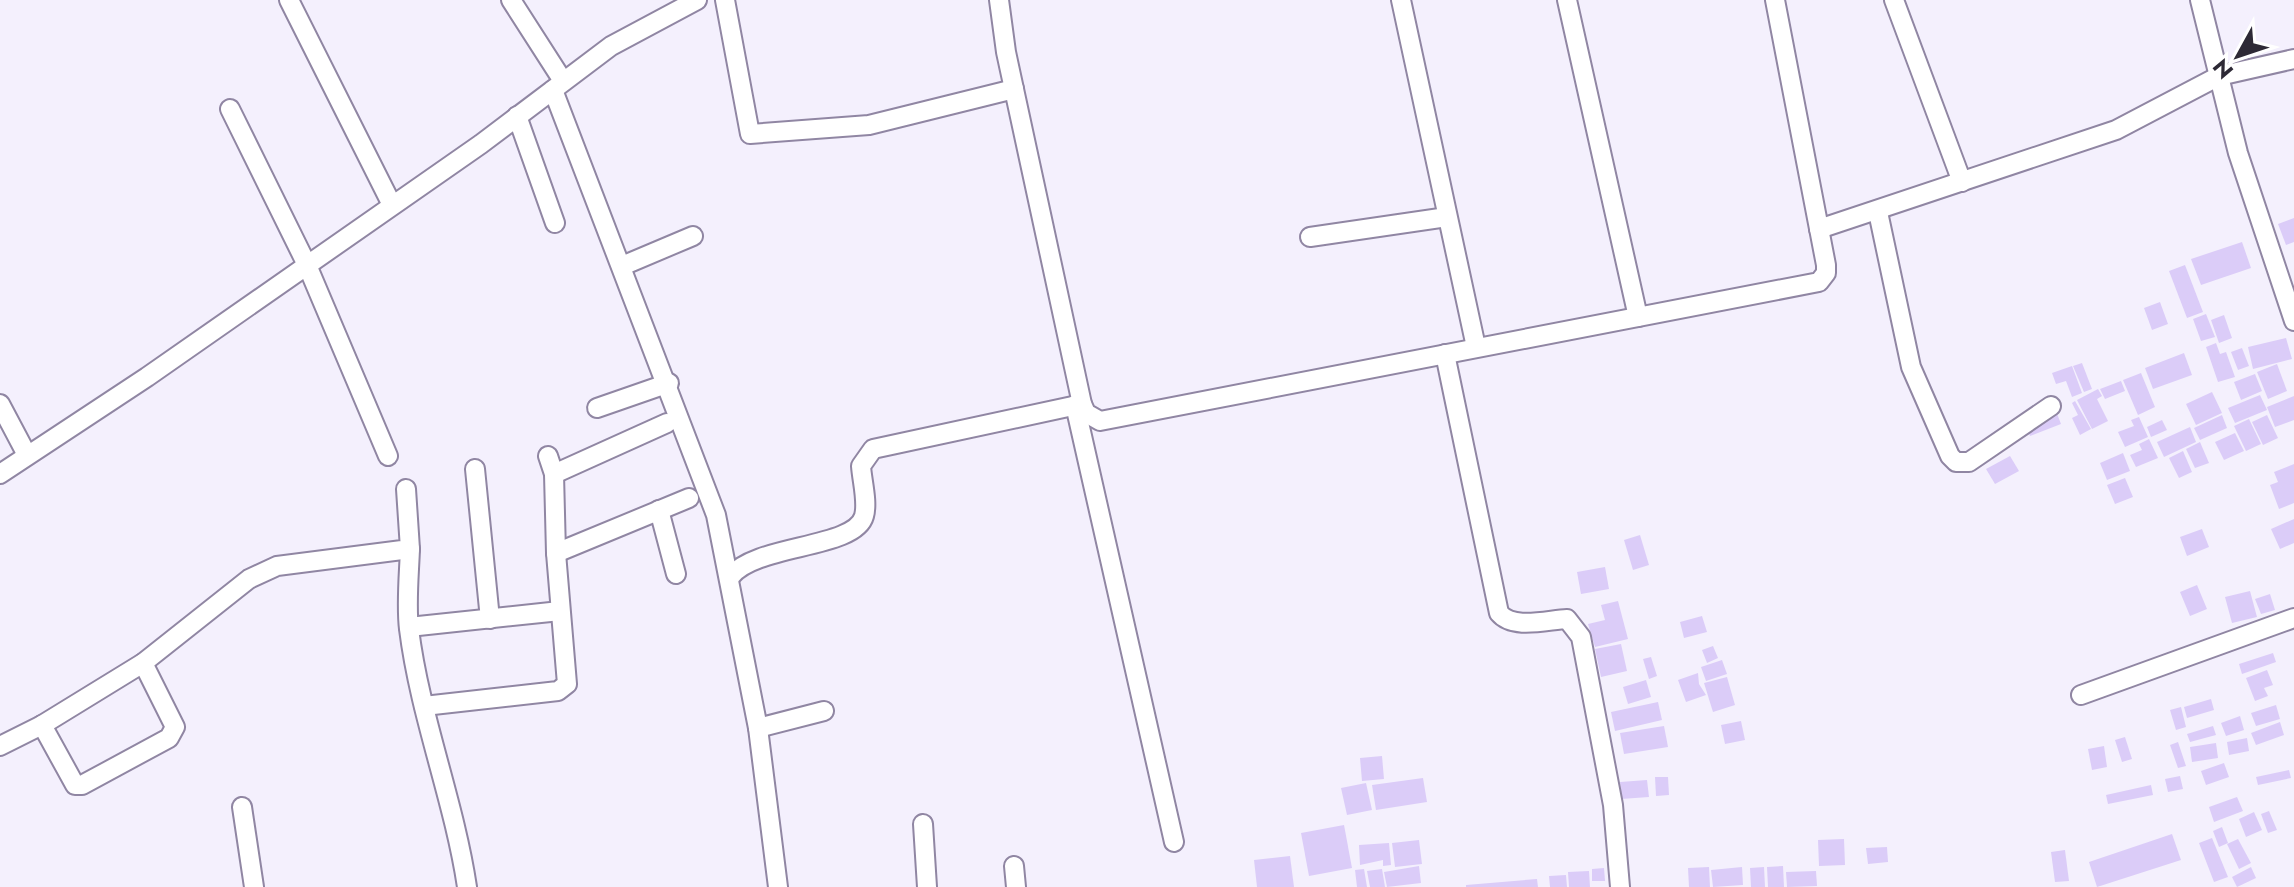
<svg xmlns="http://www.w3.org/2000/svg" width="2294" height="887" font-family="Jost,sans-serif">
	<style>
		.building { fill: #dbccf8 }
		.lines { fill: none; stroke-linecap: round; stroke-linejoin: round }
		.minor-casing { stroke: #9086a3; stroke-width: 22 }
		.minor { stroke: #fff; stroke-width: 18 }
	</style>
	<rect width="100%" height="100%" fill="#f4f0fd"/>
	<g class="building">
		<polygon points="2294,218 2294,242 2286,245 2278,224"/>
		<polygon points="2242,242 2251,268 2201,285 2191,259"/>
		<polygon points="2185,265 2203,312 2187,318 2169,271"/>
		<polygon points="2160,302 2168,324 2152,330 2144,308"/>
		<polygon points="2206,314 2215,337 2201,341 2193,319"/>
		<polygon points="2224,315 2232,338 2219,343 2211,320"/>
		<polygon points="2286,338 2292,359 2253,369 2248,347"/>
		<polygon points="2216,343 2220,354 2226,352 2235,377 2218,382 2206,347"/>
		<polygon points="2242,348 2249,366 2238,370 2231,352"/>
		<polygon points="2184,353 2192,375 2153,389 2145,368"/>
		<polygon points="2082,363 2092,389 2084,392 2073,366"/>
		<polygon points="2277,364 2287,391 2268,399 2257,372"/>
		<polygon points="2072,366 2082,393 2072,397 2066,381 2056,384 2052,373"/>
		<polygon points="2141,373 2155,407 2138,415 2123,380"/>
		<polygon points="2255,374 2262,391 2241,400 2234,382"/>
		<polygon points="2121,381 2125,391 2105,399 2100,389"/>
		<polygon points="2098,389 2102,396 2097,399 2108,421 2092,429 2077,400"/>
		<polygon points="2212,392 2222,413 2196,425 2186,404"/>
		<polygon points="2260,395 2267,410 2235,423 2228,408"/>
		<polygon points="2294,396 2294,420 2275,427 2267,407"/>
		<polygon points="2075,401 2091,429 2080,435 2072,418 2078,415 2072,403"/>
		<polygon points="2056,411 2061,424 2030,436 2025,425"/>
		<polygon points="2222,415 2227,428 2200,440 2194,428"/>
		<polygon points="2267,415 2278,438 2263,445 2252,422"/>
		<polygon points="2139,417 2148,437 2125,447 2118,432 2134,426 2131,420"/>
		<polygon points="2249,419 2261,444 2246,451 2234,426"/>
		<polygon points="2162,420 2167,430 2151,437 2147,427"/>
		<polygon points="2190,427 2196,442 2164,457 2157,442"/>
		<polygon points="2235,433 2244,451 2224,460 2215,442"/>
		<polygon points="2149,439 2158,458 2136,467 2130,455 2142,450 2139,444"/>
		<polygon points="2200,442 2209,463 2195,468 2186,449"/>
		<polygon points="2183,451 2192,472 2179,478 2169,458"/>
		<polygon points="2123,453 2130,471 2107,480 2100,463"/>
		<polygon points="2010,456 2019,471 1995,484 1986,469"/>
		<polygon points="2294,464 2294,503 2279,509 2270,485 2278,482 2274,472"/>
		<polygon points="2125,478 2133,497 2115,504 2107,485"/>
		<polygon points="2294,519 2294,543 2280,549 2271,529"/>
		<polygon points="2202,529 2209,547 2187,556 2180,537"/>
		<polygon points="1640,535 1649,565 1633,570 1624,540"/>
		<polygon points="1605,567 1609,589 1581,594 1577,572"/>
		<polygon points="2197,585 2207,609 2190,616 2180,592"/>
		<polygon points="2250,591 2257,617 2232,623 2225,597"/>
		<polygon points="2270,594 2275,610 2261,614 2255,599"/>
		<polygon points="1618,601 1628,639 1595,647 1588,624 1605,620 1601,605"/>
		<polygon points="1702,616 1707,632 1684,638 1680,622"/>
		<polygon points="1621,644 1627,671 1601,677 1595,649"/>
		<polygon points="1713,646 1718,658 1707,663 1702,650"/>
		<polygon points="2273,653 2276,662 2242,674 2239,664"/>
		<polygon points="1651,657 1657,676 1649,679 1643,659"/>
		<polygon points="1722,660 1727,674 1706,681 1701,667"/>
		<polygon points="2267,670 2273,685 2264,688 2268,696 2255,701 2246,678"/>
		<polygon points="1698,673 1699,684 1706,695 1686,702 1678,680"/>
		<polygon points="1727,677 1735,705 1713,712 1704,683"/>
		<polygon points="1646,680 1651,697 1628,704 1623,687"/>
		<polygon points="2211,699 2214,710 2187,718 2184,707"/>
		<polygon points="1658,702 1662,720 1615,731 1611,712"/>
		<polygon points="2276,705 2280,719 2256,726 2251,713"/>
		<polygon points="2181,707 2186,727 2176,730 2170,710"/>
		<polygon points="2240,716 2244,730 2226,736 2221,723"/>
		<polygon points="1741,721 1745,740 1725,744 1721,725"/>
		<polygon points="2280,722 2284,735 2256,745 2251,733"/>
		<polygon points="1664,726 1668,747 1624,754 1620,733"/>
		<polygon points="2213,726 2216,735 2190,742 2187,734"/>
		<polygon points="2125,737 2132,759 2122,762 2115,740"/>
		<polygon points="2247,738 2249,751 2229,755 2227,742"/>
		<polygon points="2178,742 2186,766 2178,768 2170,745"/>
		<polygon points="2216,743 2218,758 2192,762 2190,747"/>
		<polygon points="2104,746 2107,767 2092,770 2088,749"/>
		<polygon points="1382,756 1384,779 1362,781 1360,758"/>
		<polygon points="2224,763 2229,777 2206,785 2201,771"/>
		<polygon points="2289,770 2291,778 2258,785 2256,777"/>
		<polygon points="2180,776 2183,789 2168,792 2165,779"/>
		<polygon points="1655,777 1668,777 1669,795 1656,796"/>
		<polygon points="1423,778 1427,802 1376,810 1372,785"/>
		<polygon points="1647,780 1649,797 1621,799 1620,782"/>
		<polygon points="1366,783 1372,810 1347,815 1341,788"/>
		<polygon points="2151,785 2153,795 2108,804 2106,795"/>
		<polygon points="2237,797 2243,811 2214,822 2209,807"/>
		<polygon points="2269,811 2277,830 2268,833 2261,814"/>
		<polygon points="2254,812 2262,830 2246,837 2239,819"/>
		<polygon points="1344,825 1352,868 1309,876 1301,833"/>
		<polygon points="2222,827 2228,843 2219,847 2213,831"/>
		<polygon points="2172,834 2181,860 2097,887 2089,862"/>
		<polygon points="2212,838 2228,877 2214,882 2199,843"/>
		<polygon points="1844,839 1845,865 1819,866 1818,840"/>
		<polygon points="2238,839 2251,863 2239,869 2227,844"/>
		<polygon points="1419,840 1422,864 1395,867 1392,843"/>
		<polygon points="1389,843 1391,865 1383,866 1383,860 1360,865 1359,845"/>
		<polygon points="1887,847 1888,862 1868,864 1866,848"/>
		<polygon points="2065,850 2069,881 2055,882 2051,852"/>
		<polygon points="1290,856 1294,887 1257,887 1254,860"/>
		<polygon points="1419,866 1421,883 1387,887 1384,872"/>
		<polygon points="1783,866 1784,887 1768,887 1767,867"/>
		<polygon points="1709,867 1710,887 1689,887 1688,868"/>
		<polygon points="1742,867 1743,885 1713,887 1711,870"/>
		<polygon points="1764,867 1765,887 1751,887 1750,868"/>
		<polygon points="2251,867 2256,878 2237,887 2232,877"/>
		<polygon points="1604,868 1605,881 1592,881 1592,869"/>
		<polygon points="1364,869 1367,887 1357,887 1355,870"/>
		<polygon points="1382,869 1385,887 1370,887 1367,871"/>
		<polygon points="1589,871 1590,887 1569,887 1568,872"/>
		<polygon points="1816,871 1817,886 1787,887 1786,872"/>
		<polygon points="1566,875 1567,887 1550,887 1549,876"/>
		<polygon points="1537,879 1538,887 1466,887 1466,885"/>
	</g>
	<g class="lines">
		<defs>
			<g id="minor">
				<polyline points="289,0 392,205"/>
				<polyline points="511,0 563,81"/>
				<polyline points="725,0 750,134 869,125 1014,89"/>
				<polyline points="999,0 1006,52 1082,404 1086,413 1100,421 1819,282 1826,273 1826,265 1775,0"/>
				<polyline points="1401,0 1476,347"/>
				<polyline points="1567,0 1638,317"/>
				<polyline points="1894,0 1962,182"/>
				<polyline points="2200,0 2238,153 2294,321"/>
				<polyline points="553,90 716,515 758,728 778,887"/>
				<polyline points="230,109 307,265 388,456"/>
				<polyline points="517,116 555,223"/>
				<polyline points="1878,212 1911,367 1950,456 1956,462 1969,462 2051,406"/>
				<polyline points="1819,229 2116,130 2219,76 2294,59"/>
				<polyline points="1310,237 1447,217"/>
				<polyline points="622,266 693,236"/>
				<path d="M 1445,354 L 1499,613 C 1513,630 1547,620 1567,619 L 1581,637 L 1613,805 L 1620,887"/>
				<polyline points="0,404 27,455"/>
				<polyline points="1075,405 1174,842"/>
				<polyline points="597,408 669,383"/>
				<polyline points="475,469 490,619"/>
				<polyline points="0,474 147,377 481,144 611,46 697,0"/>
				<polyline points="554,474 667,423"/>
				<polyline points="659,510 676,574"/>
				<path d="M 410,549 C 409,575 406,604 409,629 C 420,717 454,800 467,887"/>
				<polyline points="556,553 689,498"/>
				<path d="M 731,576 C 756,544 855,549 864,516 C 868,502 862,481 861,466 L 873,449 L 1082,404"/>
				<polyline points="409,627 560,611"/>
				<polyline points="2081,695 2294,618"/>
				<polyline points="424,706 558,691 567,684 556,553 554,474 548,456"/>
				<polyline points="42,725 75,785 82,785 169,738 175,727 143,663"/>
				<polyline points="758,728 824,711"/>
				<polyline points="0,746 42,725 143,663 249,579 277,566 410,549 406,489"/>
				<polyline points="242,807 254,887"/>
				<polyline points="923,824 927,887"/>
				<polyline points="1014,866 1016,887"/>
			</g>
		</defs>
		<use href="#minor" class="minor-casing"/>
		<use href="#minor" class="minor"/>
	</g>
	<g transform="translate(2238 56) rotate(230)" stroke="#ffffff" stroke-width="6" paint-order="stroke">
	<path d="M0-6L14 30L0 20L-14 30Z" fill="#2d2935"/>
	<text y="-12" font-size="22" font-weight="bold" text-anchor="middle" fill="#2d2935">N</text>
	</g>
</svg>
